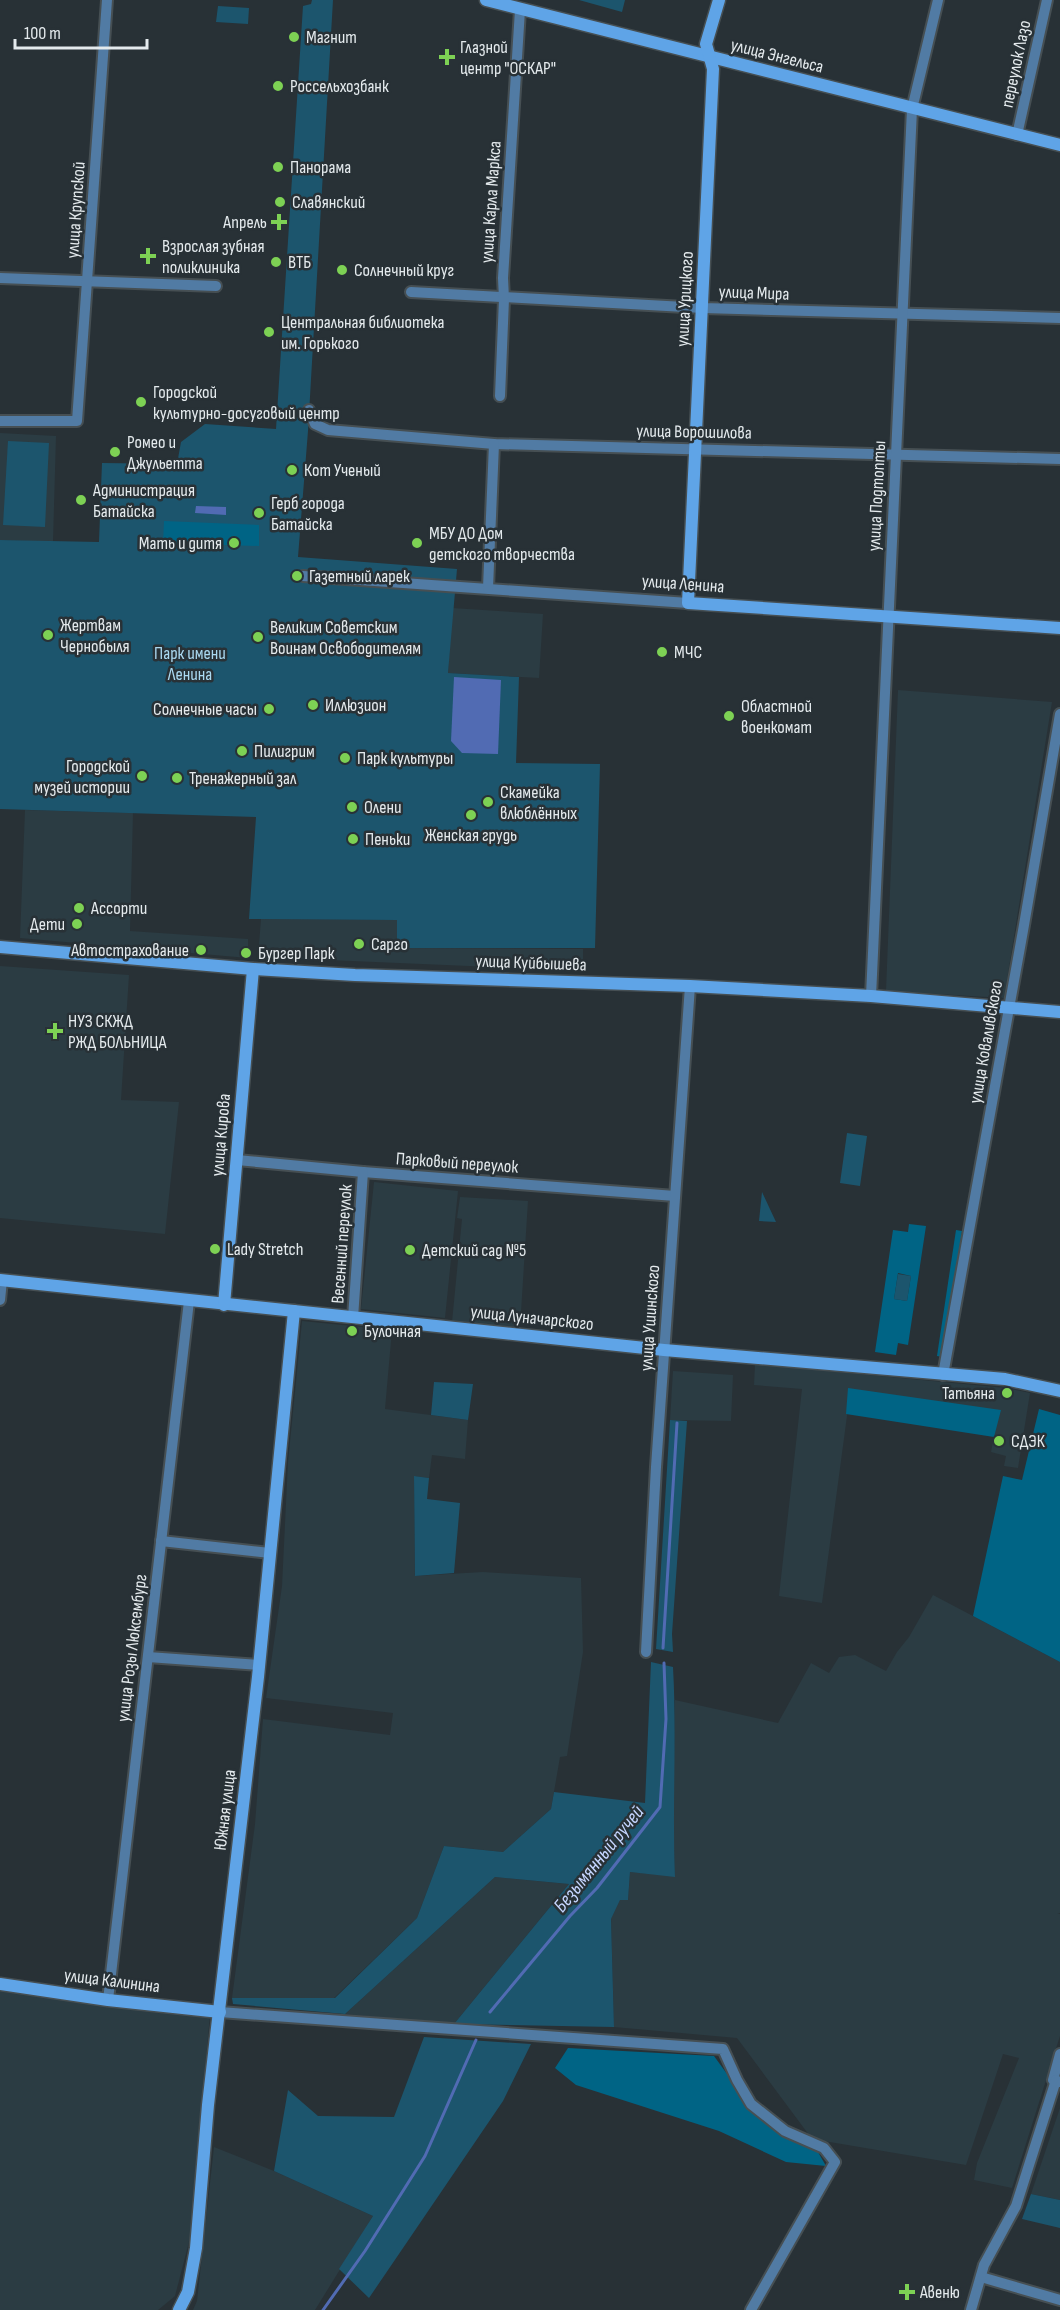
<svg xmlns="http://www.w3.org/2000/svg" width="1060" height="2310" font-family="'Sofia Sans Condensed',sans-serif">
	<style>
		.built { fill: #2b3c43 }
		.green { fill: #1c556d }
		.forest { fill: #006485; fill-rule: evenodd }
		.water { fill: #516bb3 }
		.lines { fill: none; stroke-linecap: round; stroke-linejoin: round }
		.stream { stroke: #516bb3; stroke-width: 3 }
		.street-casing { stroke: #464f53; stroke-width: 14 }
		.secondary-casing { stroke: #464f53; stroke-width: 15 }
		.street { stroke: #517ba4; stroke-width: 10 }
		.secondary { stroke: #5fa4e7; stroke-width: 12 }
		.poi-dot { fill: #7dd154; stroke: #283136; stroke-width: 2 }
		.labels { text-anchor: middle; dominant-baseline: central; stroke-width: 5; stroke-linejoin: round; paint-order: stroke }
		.poi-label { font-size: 18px; fill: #e4eaed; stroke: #283136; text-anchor: start }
		.street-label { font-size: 18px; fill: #e4eaed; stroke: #283136 }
		.park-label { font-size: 18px; fill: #aad9f1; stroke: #283136 }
		.water-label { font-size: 20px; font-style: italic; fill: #c6d6ff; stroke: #283136 }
	</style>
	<rect width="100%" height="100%" fill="#283136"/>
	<g class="built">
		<polygon points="0,433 56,436 53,542 0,540"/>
		<polygon points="452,608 543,614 539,678 448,673"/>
		<polygon points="898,690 1052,702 1004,998 886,991"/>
		<polygon points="25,810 133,813 130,931 248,939 248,958 20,938"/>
		<polygon points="261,919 397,920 398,948 583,949 583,971 258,957"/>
		<polygon points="0,966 129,975 121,1100 179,1102 165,1234 0,1218"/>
		<polygon points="374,1182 458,1191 445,1318 361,1309"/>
		<polygon points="460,1197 528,1201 520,1328 452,1322 462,1219 457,1218"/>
		<polygon points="302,1321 392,1330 385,1409 468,1420 465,1459 432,1455 429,1478 414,1476 415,1576 483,1572 581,1578 583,1652 567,1756 560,1757 551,1809 503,1852 444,1846 417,1918 334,1998 232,1998 255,1824 263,1719 390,1735 393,1713 266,1698 282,1586 288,1462"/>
		<polygon points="755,1364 1006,1388 1030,1393 1018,1468 1004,1466 1006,1456 991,1452 997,1421 849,1401 822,1603 779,1596 802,1389 754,1385"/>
		<polygon points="673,1371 733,1375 731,1421 670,1420"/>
		<polygon points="933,1595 1060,1662 1060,1913 1057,1913 1060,1914 1060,2036 1012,2188 974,2180 977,2163 1019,2058 1003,2054 966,2165 812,2139 737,2038 614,2027 611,1918 620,1900 628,1900 630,1872 675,1876 673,1823 675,1700 778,1723 811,1663 829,1673 839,1657 855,1655 886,1671 897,1652 909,1637"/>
		<polygon points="495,1877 569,1884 454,2024 345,2014"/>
		<polygon points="0,1986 210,2015 190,2238 175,2296 158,2310 0,2310"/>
		<polygon points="1060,2108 1060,2200 1031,2194"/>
		<polygon points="214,2147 274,2171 373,2216 315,2310 193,2310 197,2301"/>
	</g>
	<g class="green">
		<polygon points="312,0 333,0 308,431 298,557 457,569 448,673 519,677 516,763 600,764 595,948 397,948 397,920 249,919 256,817 0,809 0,540 99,542 102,463 177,464 181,442 205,424 276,429 303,6 311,4"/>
		<polygon points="579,0 625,0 622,12"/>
		<polygon points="218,6 249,8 248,24 216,22"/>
		<polygon points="8,441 49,443 45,527 3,525"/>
		<polygon points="847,1133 867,1136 860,1186 840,1183"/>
		<polygon points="762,1192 776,1222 759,1221"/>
		<polygon points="898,1274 911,1276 907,1301 894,1299"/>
		<polygon points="434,1382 473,1384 468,1420 431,1415"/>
		<polygon points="670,1420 687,1421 672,1634 673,1652 656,1649"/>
		<polygon points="414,1476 429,1478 427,1499 460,1503 454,1573 415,1576"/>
		<path d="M 651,1662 L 673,1667 C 677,1737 672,1807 675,1877 L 630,1872 L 628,1900 L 620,1900 L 611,1919 L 614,2027 L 454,2024 L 569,1884 L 495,1877 L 345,2014 L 233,2004 L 232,1998 L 335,1998 L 417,1918 L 444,1846 L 503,1852 L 551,1809 L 554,1792 L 645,1803 Z"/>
		<polygon points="424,2037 531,2044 503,2101 369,2298 339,2269 373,2216 274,2171 288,2090 318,2116 394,2117"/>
		<polygon points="1031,2194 1060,2200 1060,2228 1022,2219"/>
	</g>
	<g class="forest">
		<polygon points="164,521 259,525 259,546 163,543"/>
		<path d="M 909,1224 L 926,1226 L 908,1345 L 898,1343 L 896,1355 L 875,1352 L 893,1230 L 908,1232 ZM 898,1273 L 911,1276 L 907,1301 L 894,1299 Z"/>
		<polygon points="956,1230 962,1231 943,1357 937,1356"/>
		<polygon points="848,1388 987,1408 1001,1410 994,1437 846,1414"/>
		<polygon points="1039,1409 1060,1415 1060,1662 973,1616 1003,1476 1022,1480"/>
		<polygon points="568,2048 714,2056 754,2111 818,2152 826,2166 786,2162 719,2131 576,2085 555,2068"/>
	</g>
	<g class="water">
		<polygon points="196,506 226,507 226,515 195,513"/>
		<polygon points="454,677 501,680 498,754 462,753 451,741"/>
	</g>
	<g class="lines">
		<g class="stream">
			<polyline points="663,1648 677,1423"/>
			<polyline points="490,2012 570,1916 597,1888 660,1807 666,1719 664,1663"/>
			<polyline points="323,2310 365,2251 425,2156 476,2040"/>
		</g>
		<defs>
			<g id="street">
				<polyline points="1017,135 1047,0"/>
				<polyline points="0,278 216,286"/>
				<polyline points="411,292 703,308 1060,318"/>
				<polyline points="500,396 504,299 503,278 520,10"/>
				<polyline points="309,410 315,424 328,430 494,444 1060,459"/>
				<polyline points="0,421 77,421 107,0"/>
				<polyline points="303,576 688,603"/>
				<polyline points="488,588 494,444"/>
				<polyline points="871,996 912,109 938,0"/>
				<polyline points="237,1160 363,1172 675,1196"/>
				<polyline points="0,1300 2,1280"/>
				<polyline points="353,1318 363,1172"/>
				<polyline points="943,1375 1024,925 1060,714"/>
				<polyline points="161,1541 270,1553"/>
				<polyline points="646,1652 656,1467 690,986"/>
				<polyline points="148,1657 259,1665"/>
				<polyline points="108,2000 189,1301"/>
				<polyline points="220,2012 723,2049 737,2080 751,2104 785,2131 824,2148 835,2162 751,2310"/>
				<polyline points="1059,2082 1053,2080 1060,2054"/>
				<polyline points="981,2277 1060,2300"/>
				<polyline points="971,2310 984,2265 1016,2206 1056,2080"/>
			</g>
			<g id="secondary">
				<polyline points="486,0 1060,145"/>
				<polyline points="719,0 706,44 713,69 688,603 1060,628"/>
				<polyline points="0,947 253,969 355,975 690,986 871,996 1060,1012"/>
				<polyline points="0,1280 664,1350 1005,1379 1060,1391"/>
				<polyline points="224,1305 253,969"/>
				<polyline points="0,1984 108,2000 220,2012"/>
				<polyline points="179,2310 188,2292 196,2248 208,2105 258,1677 294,1311"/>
			</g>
		</defs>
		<use href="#street" class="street-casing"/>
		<use href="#secondary" class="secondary-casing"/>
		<use href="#street" class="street"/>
		<use href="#secondary" class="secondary"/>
	</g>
	<g class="poi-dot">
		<circle cx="294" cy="37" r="6"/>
		<path d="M444 48h6v6h6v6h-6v6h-6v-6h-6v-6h6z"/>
		<circle cx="278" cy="86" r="6"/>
		<circle cx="278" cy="167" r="6"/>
		<circle cx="280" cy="202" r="6"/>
		<path d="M276 213h6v6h6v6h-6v6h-6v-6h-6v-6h6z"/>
		<path d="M145 247h6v6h6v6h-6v6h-6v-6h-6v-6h6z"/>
		<circle cx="276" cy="262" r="6"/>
		<circle cx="342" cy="270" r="6"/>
		<circle cx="269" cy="332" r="6"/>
		<circle cx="141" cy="402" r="6"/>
		<circle cx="115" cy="452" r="6"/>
		<circle cx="292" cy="470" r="6"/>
		<circle cx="81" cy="500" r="6"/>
		<circle cx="259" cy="513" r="6"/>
		<circle cx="234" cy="543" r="6"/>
		<circle cx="417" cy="543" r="6"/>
		<circle cx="297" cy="576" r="6"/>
		<circle cx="48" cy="635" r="6"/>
		<circle cx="258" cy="637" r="6"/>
		<circle cx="662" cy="652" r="6"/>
		<circle cx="313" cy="705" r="6"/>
		<circle cx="269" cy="709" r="6"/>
		<circle cx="729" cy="716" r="6"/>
		<circle cx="242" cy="751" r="6"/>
		<circle cx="345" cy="758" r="6"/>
		<circle cx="142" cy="776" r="6"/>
		<circle cx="177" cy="778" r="6"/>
		<circle cx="488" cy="802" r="6"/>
		<circle cx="352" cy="807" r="6"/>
		<circle cx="471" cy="815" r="6"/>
		<circle cx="353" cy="839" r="6"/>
		<circle cx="79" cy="908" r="6"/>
		<circle cx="77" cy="924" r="6"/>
		<circle cx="359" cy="944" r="6"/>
		<circle cx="201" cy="950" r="6"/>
		<circle cx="246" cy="953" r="6"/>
		<path d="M52 1022h6v6h6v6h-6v6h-6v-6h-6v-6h6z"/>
		<circle cx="215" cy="1249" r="6"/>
		<circle cx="410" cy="1250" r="6"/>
		<circle cx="352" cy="1331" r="6"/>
		<circle cx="1007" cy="1393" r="6"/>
		<circle cx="999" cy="1441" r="6"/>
		<path d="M904 2283h6v6h6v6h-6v6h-6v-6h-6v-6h6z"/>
	</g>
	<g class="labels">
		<g class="poi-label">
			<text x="306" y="37">Магнит</text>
			<text x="460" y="47">Глазной<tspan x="460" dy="21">центр "ОСКАР"</tspan></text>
			<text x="290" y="86">Россельхозбанк</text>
			<text x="290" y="167">Панорама</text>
			<text x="292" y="202">Славянский</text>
			<text x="267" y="222" text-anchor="end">Апрель</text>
			<text x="162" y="246">Взрослая зубная<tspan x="162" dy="21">поликлиника</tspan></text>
			<text x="288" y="262">ВТБ</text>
			<text x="354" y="270">Солнечный круг</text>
			<text x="281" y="322">Центральная библиотека<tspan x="281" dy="21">им. Горького</tspan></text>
			<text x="153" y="392">Городской<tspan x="153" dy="21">культурно-досуговый центр</tspan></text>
			<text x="127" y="442">Ромео и<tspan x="127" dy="21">Джульетта</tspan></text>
			<text x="304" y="470">Кот Ученый</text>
			<text x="93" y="490">Администрация<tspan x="93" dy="21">Батайска</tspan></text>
			<text x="271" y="503">Герб города<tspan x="271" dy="21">Батайска</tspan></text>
			<text x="429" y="533">МБУ ДО Дом<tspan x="429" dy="21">детского творчества</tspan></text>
			<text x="222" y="543" text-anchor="end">Мать и дитя</text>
			<text x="309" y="576">Газетный ларек</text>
			<text x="60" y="625">Жертвам<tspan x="60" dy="21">Чернобыля</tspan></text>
			<text x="270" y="627">Великим Советским<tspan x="270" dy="21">Воинам Освободителям</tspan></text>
			<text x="674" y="652">МЧС</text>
			<text x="325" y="705">Иллюзион</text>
			<text x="741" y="706">Областной<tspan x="741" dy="21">военкомат</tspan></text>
			<text x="257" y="709" text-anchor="end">Солнечные часы</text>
			<text x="254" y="751">Пилигрим</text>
			<text x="357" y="758">Парк культуры</text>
			<text x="130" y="766" text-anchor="end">Городской<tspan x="130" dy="21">музей истории</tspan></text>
			<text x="189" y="778">Тренажерный зал</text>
			<text x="500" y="792">Скамейка<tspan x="500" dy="21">влюблённых</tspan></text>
			<text x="364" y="807">Олени</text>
			<text x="471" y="835" text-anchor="middle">Женская грудь</text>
			<text x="365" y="839">Пеньки</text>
			<text x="91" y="908">Ассорти</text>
			<text x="65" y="924" text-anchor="end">Дети</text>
			<text x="371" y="944">Сарго</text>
			<text x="189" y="950" text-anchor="end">Автострахование</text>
			<text x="258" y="953">Бургер Парк</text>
			<text x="68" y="1021">НУЗ СКЖД<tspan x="68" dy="21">РЖД БОЛЬНИЦА</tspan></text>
			<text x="227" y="1249">Lady Stretch</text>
			<text x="422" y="1250">Детский сад №5</text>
			<text x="364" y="1331">Булочная</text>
			<text x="995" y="1393" text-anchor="end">Татьяна</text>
			<text x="1011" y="1441">СДЭК</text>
			<text x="920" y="2292">Авеню</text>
		</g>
		<g class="street-label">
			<text transform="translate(777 56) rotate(14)">улица Энгельса</text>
			<text transform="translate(1016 64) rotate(-78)">переулок Лазо</text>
			<text transform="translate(491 202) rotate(-86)">улица Карла Маркса</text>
			<text transform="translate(76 210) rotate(-86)">улица Крупской</text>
			<text transform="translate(754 293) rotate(2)">улица Мира</text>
			<text transform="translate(685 299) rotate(-87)">улица Урицкого</text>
			<text transform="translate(694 432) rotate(1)">улица Ворошилова</text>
			<text transform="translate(877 496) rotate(-87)">улица Подтопты</text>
			<text transform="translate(683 584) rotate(4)">улица Ленина</text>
			<text transform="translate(531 963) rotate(2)">улица Куйбышева</text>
			<text transform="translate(986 1042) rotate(-80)">улица Коваливского</text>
			<text transform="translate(221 1135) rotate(-85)">улица Кирова</text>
			<text transform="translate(457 1163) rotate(4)">Парковый переулок</text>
			<text transform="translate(342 1244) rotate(-86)">Весенний переулок</text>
			<text transform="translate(532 1318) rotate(6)">улица Луначарского</text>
			<text transform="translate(650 1318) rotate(-86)">улица Ушинского</text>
			<text transform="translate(132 1648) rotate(-83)">улица Розы Люксембург</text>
			<text transform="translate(225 1810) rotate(-83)">Южная улица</text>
			<text transform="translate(112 1981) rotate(7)">улица Калинина</text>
		</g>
		<g class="park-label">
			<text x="190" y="653">Парк имени<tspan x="190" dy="21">Ленина</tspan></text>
		</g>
		<g class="water-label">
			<text transform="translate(599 1859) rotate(-51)">Безымянный ручей</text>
		</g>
	</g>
	<path d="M15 39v9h132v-9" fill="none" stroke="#e4eaed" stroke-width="3"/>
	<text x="24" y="39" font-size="18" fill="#e4eaed" stroke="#283136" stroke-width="4.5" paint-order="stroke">100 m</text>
</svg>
